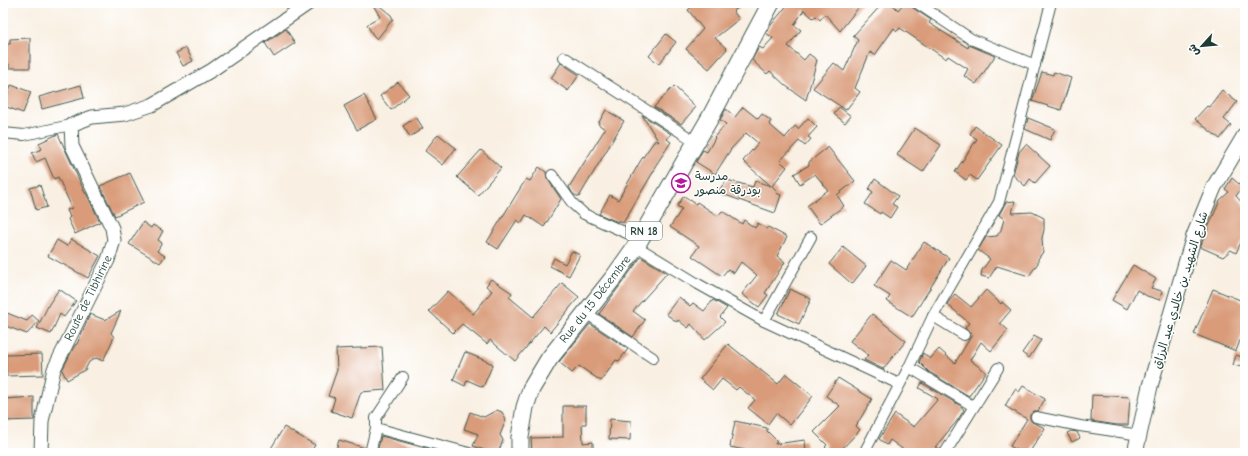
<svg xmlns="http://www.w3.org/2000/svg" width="1248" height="456" font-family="'Comic Neue','Playpen Sans Arabic',sans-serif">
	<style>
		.building { fill: #d99b79 }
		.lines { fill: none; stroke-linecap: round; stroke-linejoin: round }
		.minor-casing { stroke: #40584e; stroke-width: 12 }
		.tertiary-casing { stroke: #40584e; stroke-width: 15 }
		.secondary-casing { stroke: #40584e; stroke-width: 17 }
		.primary-casing { stroke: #40584e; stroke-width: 19 }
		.minor { stroke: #fff; stroke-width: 10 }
		.tertiary { stroke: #fff; stroke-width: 13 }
		.secondary { stroke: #fff; stroke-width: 15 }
		.primary { stroke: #fff; stroke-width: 17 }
		.labels { text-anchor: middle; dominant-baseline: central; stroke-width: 3; stroke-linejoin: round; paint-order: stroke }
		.shield { fill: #fff; stroke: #627771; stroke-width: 1 }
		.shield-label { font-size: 11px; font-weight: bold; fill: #1f3d34 }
		.poi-label { font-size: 12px; fill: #1f3d34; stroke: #fff; text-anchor: start }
		.street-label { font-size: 12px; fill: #1f3d34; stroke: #fff }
	</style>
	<rect width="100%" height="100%" fill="#fff"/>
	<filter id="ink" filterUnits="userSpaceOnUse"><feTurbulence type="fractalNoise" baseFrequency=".025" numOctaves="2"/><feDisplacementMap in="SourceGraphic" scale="8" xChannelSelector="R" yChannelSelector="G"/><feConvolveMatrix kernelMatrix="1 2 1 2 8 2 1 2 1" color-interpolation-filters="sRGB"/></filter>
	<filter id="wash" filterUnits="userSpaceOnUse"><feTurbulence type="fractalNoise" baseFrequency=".012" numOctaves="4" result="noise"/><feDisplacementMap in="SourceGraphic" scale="16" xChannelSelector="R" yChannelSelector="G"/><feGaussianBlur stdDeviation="0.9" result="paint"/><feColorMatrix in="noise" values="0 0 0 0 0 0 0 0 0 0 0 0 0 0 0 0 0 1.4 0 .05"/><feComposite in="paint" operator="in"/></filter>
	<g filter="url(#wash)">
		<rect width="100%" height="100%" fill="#f9f0e3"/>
		<g id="blocks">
			<g class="building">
				<polygon points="372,3 376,3 391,15 393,19 377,39 373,35 367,25 370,22 380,17"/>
				<polygon points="697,3 747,3 733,11 739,19 715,38 727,49 709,69 686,49 703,29 688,10"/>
				<polygon points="789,3 862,3 840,31 825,14 820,20 816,16 813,18 804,10 794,25 801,30 788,46 804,60 809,54 817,60 806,100 786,86 770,71 767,74 752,60 759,47 763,49 773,38 766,33 771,25"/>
				<polygon points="883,3 891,3 898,10 904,3 911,3 913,8 931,20 929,23 968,48 969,45 995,56 976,84 964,76 968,69 948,56 946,59 900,28 897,31 894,28 875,55 870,52 855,88 860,92 846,110 813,88 834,63 844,71 858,40 853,36"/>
				<polygon points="286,29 295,43 274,57 265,43"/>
				<polygon points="666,34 676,42 659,64 649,56"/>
				<polygon points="30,38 30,68 9,68 9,64 3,64 3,44 10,44 10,39"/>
				<polygon points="186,48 193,61 183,66 176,53"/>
				<polygon points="561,63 579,75 568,91 551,78"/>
				<polygon points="1042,72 1053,75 1054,72 1071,78 1061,110 1032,101"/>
				<polygon points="398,82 409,95 391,110 380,96"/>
				<polygon points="11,85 31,92 23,113 4,106"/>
				<polygon points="81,85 84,98 42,109 39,97"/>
				<polygon points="674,86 696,107 681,124 654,107"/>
				<polygon points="1222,90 1237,102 1224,119 1231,125 1220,139 1195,119 1207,106 1209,107"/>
				<polygon points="364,95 377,119 357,130 344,106"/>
				<polygon points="743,107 758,119 762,114 771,121 769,124 785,138 795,126 798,129 808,118 817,127 808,137 811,139 805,146 799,141 780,161 787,167 772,186 777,191 776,193 781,195 775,213 717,192 727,180 753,187 755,181 771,186 743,161 758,143 746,133 731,149 715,174 696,162 703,150 707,152 715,138 714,137 726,124 720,120 726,109 735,117"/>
				<polygon points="839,107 851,116 845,123 834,114"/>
				<polygon points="606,110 624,121 579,197 573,194 569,187 605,129 598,124"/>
				<polygon points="642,115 671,134 667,139 671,142 654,168 655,169 623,223 619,220 618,222 599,214 610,195 618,200 641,160 655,140 659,142"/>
				<polygon points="416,117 423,128 410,137 403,126"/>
				<polygon points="1028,118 1055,129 1050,140 1025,129"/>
				<polygon points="975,126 1002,145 977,180 970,175 966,180 955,172 977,139 970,134"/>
				<polygon points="915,128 941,145 923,172 897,155"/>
				<polygon points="58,134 85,193 86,193 100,222 75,234 68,219 70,217 67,210 72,208 58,177 54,179 45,158 36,162 32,153 42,149 39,143"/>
				<polygon points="438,134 456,148 443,165 425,151"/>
				<polygon points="1026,144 1050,166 1035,183 1030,179 1025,186 1013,175 1019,152"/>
				<polygon points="828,147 855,181 837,195 844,206 820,224 807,206 828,190 815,174 800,184 794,174 809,165 809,162"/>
				<polygon points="481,150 501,168 478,195 457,177"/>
				<polygon points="539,167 546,172 547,178 561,199 544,227 526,215 521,223 517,220 498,249 487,242 526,179 530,181"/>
				<polygon points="130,173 144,202 115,216 100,186"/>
				<polygon points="1232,178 1239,184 1244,180 1245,181 1245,183 1236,196 1245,206 1245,234 1236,253 1231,250 1223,257 1200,247 1220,200 1229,192 1225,189"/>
				<polygon points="875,179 898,196 892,204 897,207 890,218 881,212 880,214 865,204 873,192 869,189"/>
				<polygon points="40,185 47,207 36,210 30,188"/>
				<polygon points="684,196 696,204 697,202 718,216 722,211 742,224 744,220 755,228 758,223 767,229 768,227 787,237 777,256 785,262 765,293 768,295 759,307 742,294 757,275 741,262 734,273 728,269 722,276 692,256 699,246 670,227 682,209 677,206"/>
				<polygon points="1015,201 1012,213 1032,212 1044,218 1044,230 1042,238 1043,252 1038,259 1038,263 1029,276 997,266 989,278 981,276 982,270 990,259 978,250 986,237 997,236 1001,230 1004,219 999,215 1006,202"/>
				<polygon points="143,222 151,228 153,225 163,231 158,240 162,243 157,251 165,256 160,263 129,244"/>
				<polygon points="71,239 100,256 88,278 48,256 57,240 67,246"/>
				<polygon points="924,242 949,258 912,317 887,301 890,296 874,286 891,260 906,270"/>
				<polygon points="843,247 866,266 852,284 829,264"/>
				<polygon points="572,251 580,255 569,276 550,266 554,258 565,264"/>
				<polygon points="641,257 667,273 633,311 645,320 633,337 599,314"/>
				<polygon points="1133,265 1156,279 1151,288 1162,291 1160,300 1147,296 1137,290 1127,309 1112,300"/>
				<polygon points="491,279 512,293 509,297 533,317 562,283 579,297 550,332 544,326 515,361 490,340 487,344 462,324 453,333 429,311 448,291 473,314 492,291 486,286"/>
				<polygon points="59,289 76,301 64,317 60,314 51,334 37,328 49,304"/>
				<polygon points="790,289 811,299 799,324 778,314"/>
				<polygon points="1213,289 1245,302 1245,328 1236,351 1194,334"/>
				<polygon points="986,290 1001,304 1002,302 1011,310 1000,323 1008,330 991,351 981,342 970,360 986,372 969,396 929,372 919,362 923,353 930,359 939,349 955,363 972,335 965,328 969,323 947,304 955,294 971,307"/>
				<polygon points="679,297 690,306 693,303 704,311 713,300 727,308 720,317 725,322 705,340 691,324 688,328 678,320 677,322 666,314"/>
				<polygon points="121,311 111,333 114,337 103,361 96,358 89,362 85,370 67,380 62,370 75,345 77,344 90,314 105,320"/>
				<polygon points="7,313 27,321 32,315 39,321 27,334 3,325"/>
				<polygon points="872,314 906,341 883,369 864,360 868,355 850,341"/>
				<polygon points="590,324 628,349 619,361 616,360 601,381 579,366 572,373 559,362"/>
				<polygon points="1034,336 1041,340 1029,358 1022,353"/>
				<polygon points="728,344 778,384 786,374 813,396 790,425 776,413 768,424 748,408 755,400 739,387 736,390 722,379 713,390 700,379"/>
				<polygon points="382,347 385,390 361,392 352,418 331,411 335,398 328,396 337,370 336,349"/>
				<polygon points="465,352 493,364 483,387 467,380 465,386 453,380"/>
				<polygon points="42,354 43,375 6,376 6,355"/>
				<polygon points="1236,355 1245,358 1242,367 1233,365"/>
				<polygon points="838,378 872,399 856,426 860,430 838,453 831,453 825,447 827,445 814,432 840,406 826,396"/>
				<polygon points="922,383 961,406 964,410 957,421 935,447 940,449 939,453 908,453 890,440 887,445 879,439 895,414 914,427 938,399 919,388"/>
				<polygon points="1023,386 1045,399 1038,411 1034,411 1030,415 1030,419 1032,422 1045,428 1029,453 1021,453 1010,446 1027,419 1005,406 1015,389 1019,392"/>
				<polygon points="1092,395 1130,397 1128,425 1117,425 1091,421"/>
				<polygon points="34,397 34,420 3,421 3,399"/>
				<polygon points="563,406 586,406 586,424 582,424 583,443 593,442 593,453 532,453 531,438 563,437"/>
				<polygon points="497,410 502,412 506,420 500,435 503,440 498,453 493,453 473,446 478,434 464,429 470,412 484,417"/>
				<polygon points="610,419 631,421 630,440 609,439"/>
				<polygon points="735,421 767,428 767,431 777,441 775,444 805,440 806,453 746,453 745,450 730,447"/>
				<polygon points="284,427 315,445 310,453 276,453 270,450"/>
				<polygon points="1071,431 1077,432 1080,438 1072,442 1067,433"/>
				<polygon points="381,436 429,449 427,453 377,453"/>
				<polygon points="339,440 365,448 364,453 335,453"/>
			</g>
		</g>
	</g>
	<g filter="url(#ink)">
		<use href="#blocks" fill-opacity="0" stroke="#40584e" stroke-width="1"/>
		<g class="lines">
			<defs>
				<g id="minor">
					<polyline points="917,3 971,39 1035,65"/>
					<polyline points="564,57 696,142"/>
					<polyline points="3,133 24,135 71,125"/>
					<polyline points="552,175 573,204 584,214 640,239"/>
					<polyline points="636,246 698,284 764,321 899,384"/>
					<polyline points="586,313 653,358"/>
					<polyline points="933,316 964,335"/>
					<polyline points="764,321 811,237"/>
					<polyline points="909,367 973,406"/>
					<polyline points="1036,417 1080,426 1140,435"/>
					<polyline points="376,428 469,453"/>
					<polyline points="370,453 376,428 376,418 403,377"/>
					<polyline points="864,453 909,367 933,316 999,202 1051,3"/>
					<polyline points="945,453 998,368"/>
				</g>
				<polyline id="tertiary" points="41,453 42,421 54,369 108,260 114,240 112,228 72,146 71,125 92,117 125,114 152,105 212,70 309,3"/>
				<polyline id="secondary" points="1135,453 1150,386 1194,236 1214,187 1245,135"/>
				<polyline id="primary" points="520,453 520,437 525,407 531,389 549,359 614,277 636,246 711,116 771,3"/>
			</defs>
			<use href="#minor" class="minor-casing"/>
			<use href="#tertiary" class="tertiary-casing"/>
			<use href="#secondary" class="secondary-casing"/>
			<use href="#primary" class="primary-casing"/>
			<use href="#minor" class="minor"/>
			<use href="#tertiary" class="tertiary"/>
			<use href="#secondary" class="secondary"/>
			<use href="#primary" class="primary"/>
		</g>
	</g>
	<defs>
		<symbol id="school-ring" viewBox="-11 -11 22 22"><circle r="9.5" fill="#fff" stroke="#b5179e" stroke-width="1.5"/><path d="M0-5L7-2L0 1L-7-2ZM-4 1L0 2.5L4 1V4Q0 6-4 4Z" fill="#b5179e"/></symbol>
	</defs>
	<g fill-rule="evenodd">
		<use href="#school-ring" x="670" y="172" width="22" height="22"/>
	</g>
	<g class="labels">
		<rect class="shield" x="626" y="222" width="36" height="18" rx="3"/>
		<g class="shield-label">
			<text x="644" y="231">RN 18</text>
		</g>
		<g class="poi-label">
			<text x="695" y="176">مدرسة<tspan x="695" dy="14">بودرقة منصور</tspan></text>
		</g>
		<g class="street-label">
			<text transform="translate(1180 290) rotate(-73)">شارع الشهيد بن خالدي عبد الرزاق</text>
			<text transform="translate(88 298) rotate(-64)">Route de Tibhirine</text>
			<text transform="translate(595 299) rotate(-52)">Rue du 15 Décembre</text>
		</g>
	</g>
	<rect width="1248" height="456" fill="none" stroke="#fff" stroke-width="16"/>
	<g transform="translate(1202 46) rotate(243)" stroke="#ffffff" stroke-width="3" paint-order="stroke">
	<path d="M0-3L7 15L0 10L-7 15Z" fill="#1f3d34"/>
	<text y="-6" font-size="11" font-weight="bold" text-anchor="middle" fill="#1f3d34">ش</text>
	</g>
</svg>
